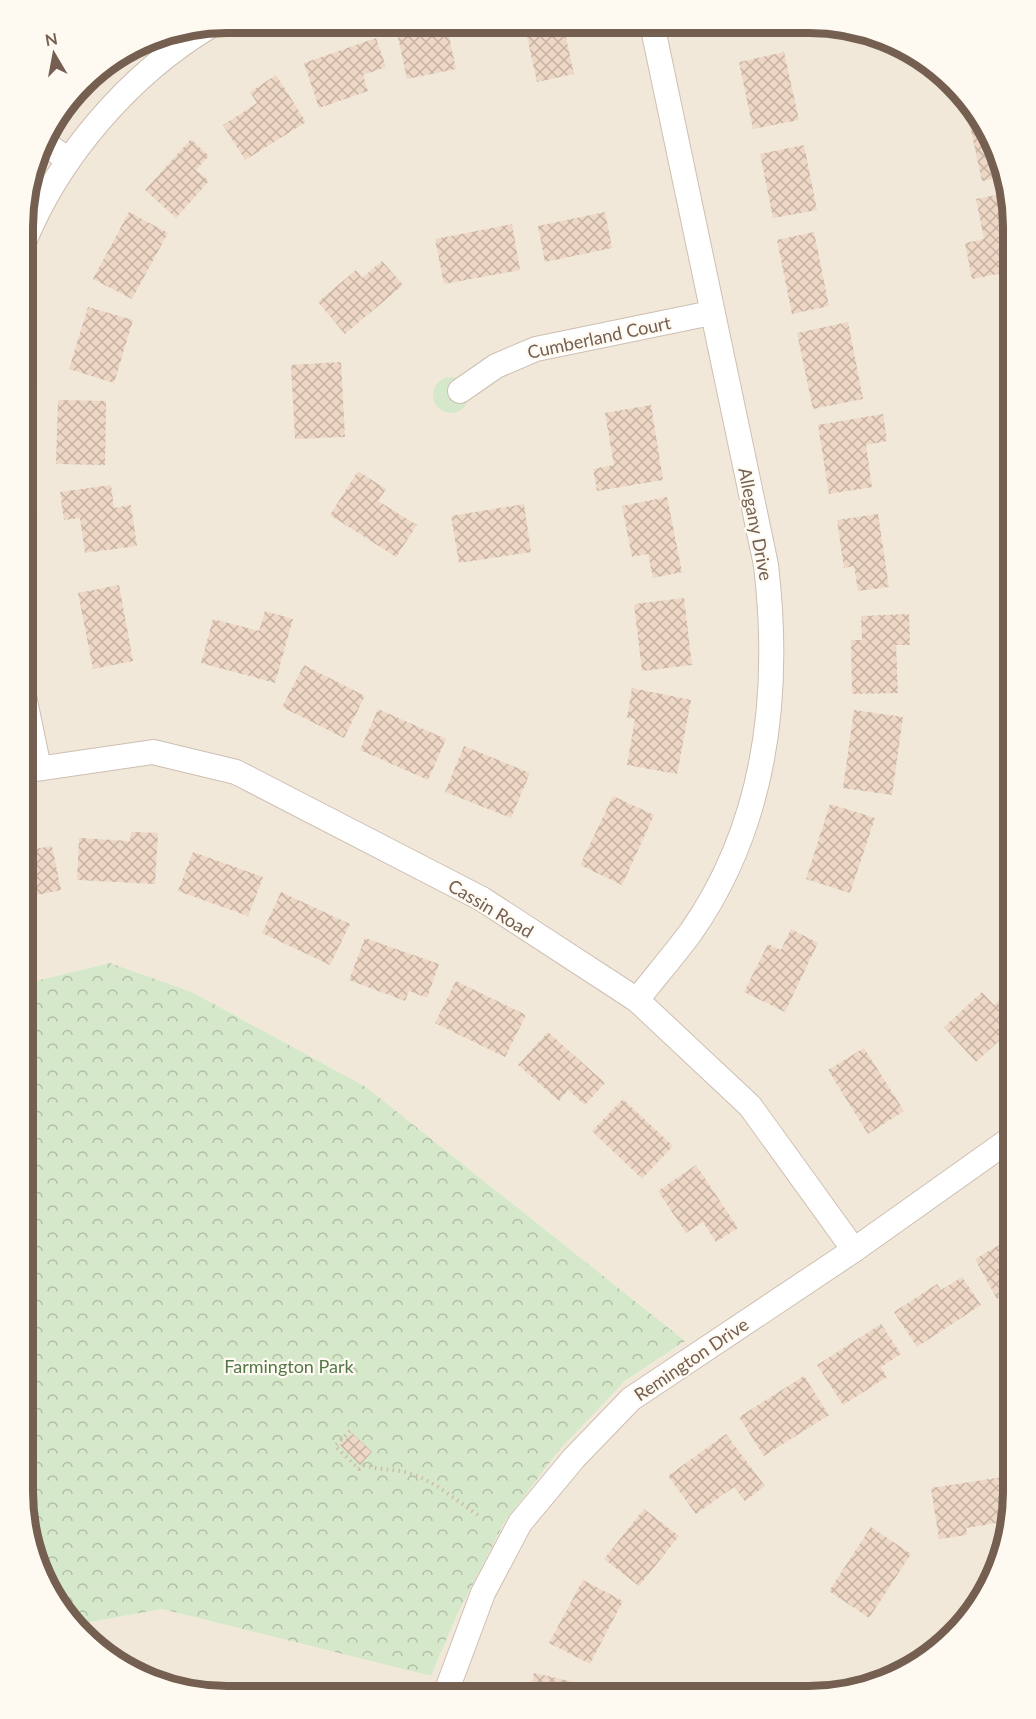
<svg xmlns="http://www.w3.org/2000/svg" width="1036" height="1719" font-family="Lato,sans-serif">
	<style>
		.residential { fill: #f2e8da }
		.grass { fill: #d5e8ca }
		.park { fill: url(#park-crowns) }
		.building { fill: url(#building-cross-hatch) }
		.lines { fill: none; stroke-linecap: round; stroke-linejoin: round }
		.minor-casing { stroke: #cdbfb2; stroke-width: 26 }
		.path { stroke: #d3bba8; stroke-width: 4; stroke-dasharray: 1.5 4.5; stroke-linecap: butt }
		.minor { stroke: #fff; stroke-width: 24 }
		.labels { text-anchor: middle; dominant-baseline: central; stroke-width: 4.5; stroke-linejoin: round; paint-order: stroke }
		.street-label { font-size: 18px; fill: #745f50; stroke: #fefaf2 }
		.park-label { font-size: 18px; fill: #547849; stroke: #fefaf2 }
		.rim { fill: none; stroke: #745f50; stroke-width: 8 }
	</style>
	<defs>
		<pattern id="park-crowns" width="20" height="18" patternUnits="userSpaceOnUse" patternTransform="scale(1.5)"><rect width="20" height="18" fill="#d5e8ca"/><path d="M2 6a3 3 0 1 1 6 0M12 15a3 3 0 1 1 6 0" fill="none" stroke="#b1bfa6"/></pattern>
		<pattern id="building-cross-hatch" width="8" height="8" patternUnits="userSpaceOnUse" patternTransform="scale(1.5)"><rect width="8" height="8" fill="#eed8c5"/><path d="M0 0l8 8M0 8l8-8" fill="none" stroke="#c5b2a2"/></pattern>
	</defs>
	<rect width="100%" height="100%" fill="#fbf6eb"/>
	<polygon class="residential" points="227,23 836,24 934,65 998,149 1013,227 1013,1506 998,1570 971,1616 887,1681 809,1696 201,1695 103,1654 80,1624 162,1609 431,1676 456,1617 504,1523 559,1450 625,1381 685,1341 366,1087 192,992 110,963 23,984 24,201 44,136 92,73 149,38"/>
	<circle class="grass" cx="451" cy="395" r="18"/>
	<polygon class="park" points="110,963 192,992 366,1087 685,1341 625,1381 559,1450 504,1523 456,1617 431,1676 162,1609 80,1624 38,1570 23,1492 23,984"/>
	<g class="building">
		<polygon points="524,23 573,24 574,27 564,29 574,74 537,82"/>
		<polygon points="733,24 780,24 781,29 735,37"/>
		<polygon points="447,27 456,69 407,79 398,37"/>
		<polygon points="376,38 386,67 363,75 368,91 319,108 304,63"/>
		<polygon points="784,52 799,120 753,129 739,62"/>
		<polygon points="276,75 306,122 245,160 223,125 257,103 250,92"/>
		<polygon points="966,108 998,149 1004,177 982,181"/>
		<polygon points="191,139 209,156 196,170 209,181 176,218 145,190"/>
		<polygon points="804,145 817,210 773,218 760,154"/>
		<polygon points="1007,193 1014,227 1013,271 972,279 965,243 984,239 976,199"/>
		<polygon points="129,212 168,233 132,299 93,279"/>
		<polygon points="605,212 612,248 545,262 538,226"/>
		<polygon points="512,224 520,270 444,284 435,239"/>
		<polygon points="814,232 829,306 792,314 777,240"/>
		<polygon points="382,261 403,285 345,334 318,302 356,270 362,278"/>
		<polygon points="1013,287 1013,340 1009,340 1001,288"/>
		<polygon points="88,307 133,320 114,383 69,369"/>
		<polygon points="848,322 863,399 813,409 797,333"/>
		<polygon points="341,362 345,437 295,439 291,365"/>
		<polygon points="58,400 106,401 105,465 56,464"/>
		<polygon points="651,405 663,480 597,491 593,469 614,465 605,413"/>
		<polygon points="883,414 887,441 866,445 872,487 829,494 818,425"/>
		<polygon points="358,471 386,489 378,501 417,525 396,557 330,515"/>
		<polygon points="111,485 114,508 131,505 137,546 85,553 80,518 64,520 60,492"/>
		<polygon points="667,497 682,572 653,578 648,554 632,557 622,506"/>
		<polygon points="524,504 531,552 459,563 451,516"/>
		<polygon points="878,514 889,587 858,591 854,566 844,568 837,520"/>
		<polygon points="119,585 133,661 93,669 78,593"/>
		<polygon points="684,598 692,665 642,671 634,604"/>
		<polygon points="265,611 293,619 275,683 201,663 213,619 259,631"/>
		<polygon points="909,614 910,645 896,645 898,693 852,694 851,640 862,640 861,616"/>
		<polygon points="304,665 365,696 344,738 282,707"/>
		<polygon points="632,688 691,700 677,774 627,765 635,719 627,718"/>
		<polygon points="378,709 446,739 428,780 360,750"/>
		<polygon points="854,710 903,717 892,795 843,788"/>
		<polygon points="464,746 530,773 511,818 445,792"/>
		<polygon points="613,796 654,815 622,885 580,865"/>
		<polygon points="830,804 875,818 850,893 806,879"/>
		<polygon points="131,832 158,833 155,884 77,880 79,838 130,841"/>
		<polygon points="52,846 61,890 23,898 23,851"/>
		<polygon points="193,852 263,877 248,916 178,891"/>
		<polygon points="281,892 350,924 330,965 262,933"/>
		<polygon points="791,929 818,943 785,1012 744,992 768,944 781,950"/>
		<polygon points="365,938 439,964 427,998 409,991 405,1001 349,980"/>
		<polygon points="456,981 526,1015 505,1057 435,1023"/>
		<polygon points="1013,987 1013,1028 976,1062 944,1027 982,992 994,1005"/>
		<polygon points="548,1032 605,1083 585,1105 568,1090 559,1101 518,1065"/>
		<polygon points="864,1048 904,1111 868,1134 828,1070"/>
		<polygon points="623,1099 673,1146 642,1179 592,1131"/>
		<polygon points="696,1165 738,1228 716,1242 703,1222 686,1233 658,1191"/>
		<polygon points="1013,1237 1013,1290 997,1299 975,1259"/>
		<polygon points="962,1277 981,1305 917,1347 894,1312 937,1284 941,1290"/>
		<polygon points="881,1324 901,1354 881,1367 887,1377 843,1405 817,1365"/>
		<polygon points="804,1376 829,1415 764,1456 739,1417"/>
		<polygon points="352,1433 372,1452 360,1465 340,1445"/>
		<polygon points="726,1434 765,1486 745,1501 734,1487 696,1514 668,1476"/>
		<polygon points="1003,1477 1009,1521 966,1528 967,1535 939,1539 931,1488"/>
		<polygon points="644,1509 679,1536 639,1586 604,1559"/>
		<polygon points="871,1527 911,1554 869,1618 829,1591"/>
		<polygon points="583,1580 623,1601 590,1664 549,1643"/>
		<polygon points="534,1673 578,1683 575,1696 529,1696"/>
	</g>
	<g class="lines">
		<defs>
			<g id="minor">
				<polyline points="42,141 68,160"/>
				<path d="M 24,242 C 59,156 130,74 210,26"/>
				<polyline points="460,391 496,366 536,349 711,313"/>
				<polyline points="24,696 39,768"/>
				<polyline points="23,771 153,752 236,772 482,899 637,1000 750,1106 854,1250"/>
				<path d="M 637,1000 C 655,977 674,955 691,932 C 767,823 781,693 766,565 L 652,24"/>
				<polyline points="445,1695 483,1593 520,1523 574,1458 631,1399 854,1250 1013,1137"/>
			</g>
		</defs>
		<use href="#minor" class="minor-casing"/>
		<path class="path" d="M 350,1431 L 335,1446 L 359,1469 L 364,1465 C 379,1470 391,1469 405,1472 C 432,1478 459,1503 481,1517"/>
		<use href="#minor" class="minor"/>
	</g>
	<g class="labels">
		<g class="street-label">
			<text transform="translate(599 337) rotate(-12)">Cumberland Court</text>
			<text transform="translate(756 524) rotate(79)">Allegany Drive</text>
			<text transform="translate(491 908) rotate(31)">Cassin Road</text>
			<text transform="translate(691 1359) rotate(-34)">Remington Drive</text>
		</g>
		<g class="park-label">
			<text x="289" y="1366">Farmington Park</text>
		</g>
	</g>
	<path d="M0 0H1036V1719H0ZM227 33H809A194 194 0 0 1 1003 227V1492A194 194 0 0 1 809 1686H227A194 194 0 0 1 33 1492V227A194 194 0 0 1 227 33Z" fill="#fefaf2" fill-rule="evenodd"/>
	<path class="rim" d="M227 33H809A194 194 0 0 1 1003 227V1492A194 194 0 0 1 809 1686H227A194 194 0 0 1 33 1492V227A194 194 0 0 1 227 33Z"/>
	<g transform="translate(54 54) rotate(350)" stroke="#fefaf2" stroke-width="4.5" paint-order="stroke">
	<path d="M0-4.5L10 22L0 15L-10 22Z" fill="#745f50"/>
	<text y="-9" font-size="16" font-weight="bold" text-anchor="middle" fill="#745f50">N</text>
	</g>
</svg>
